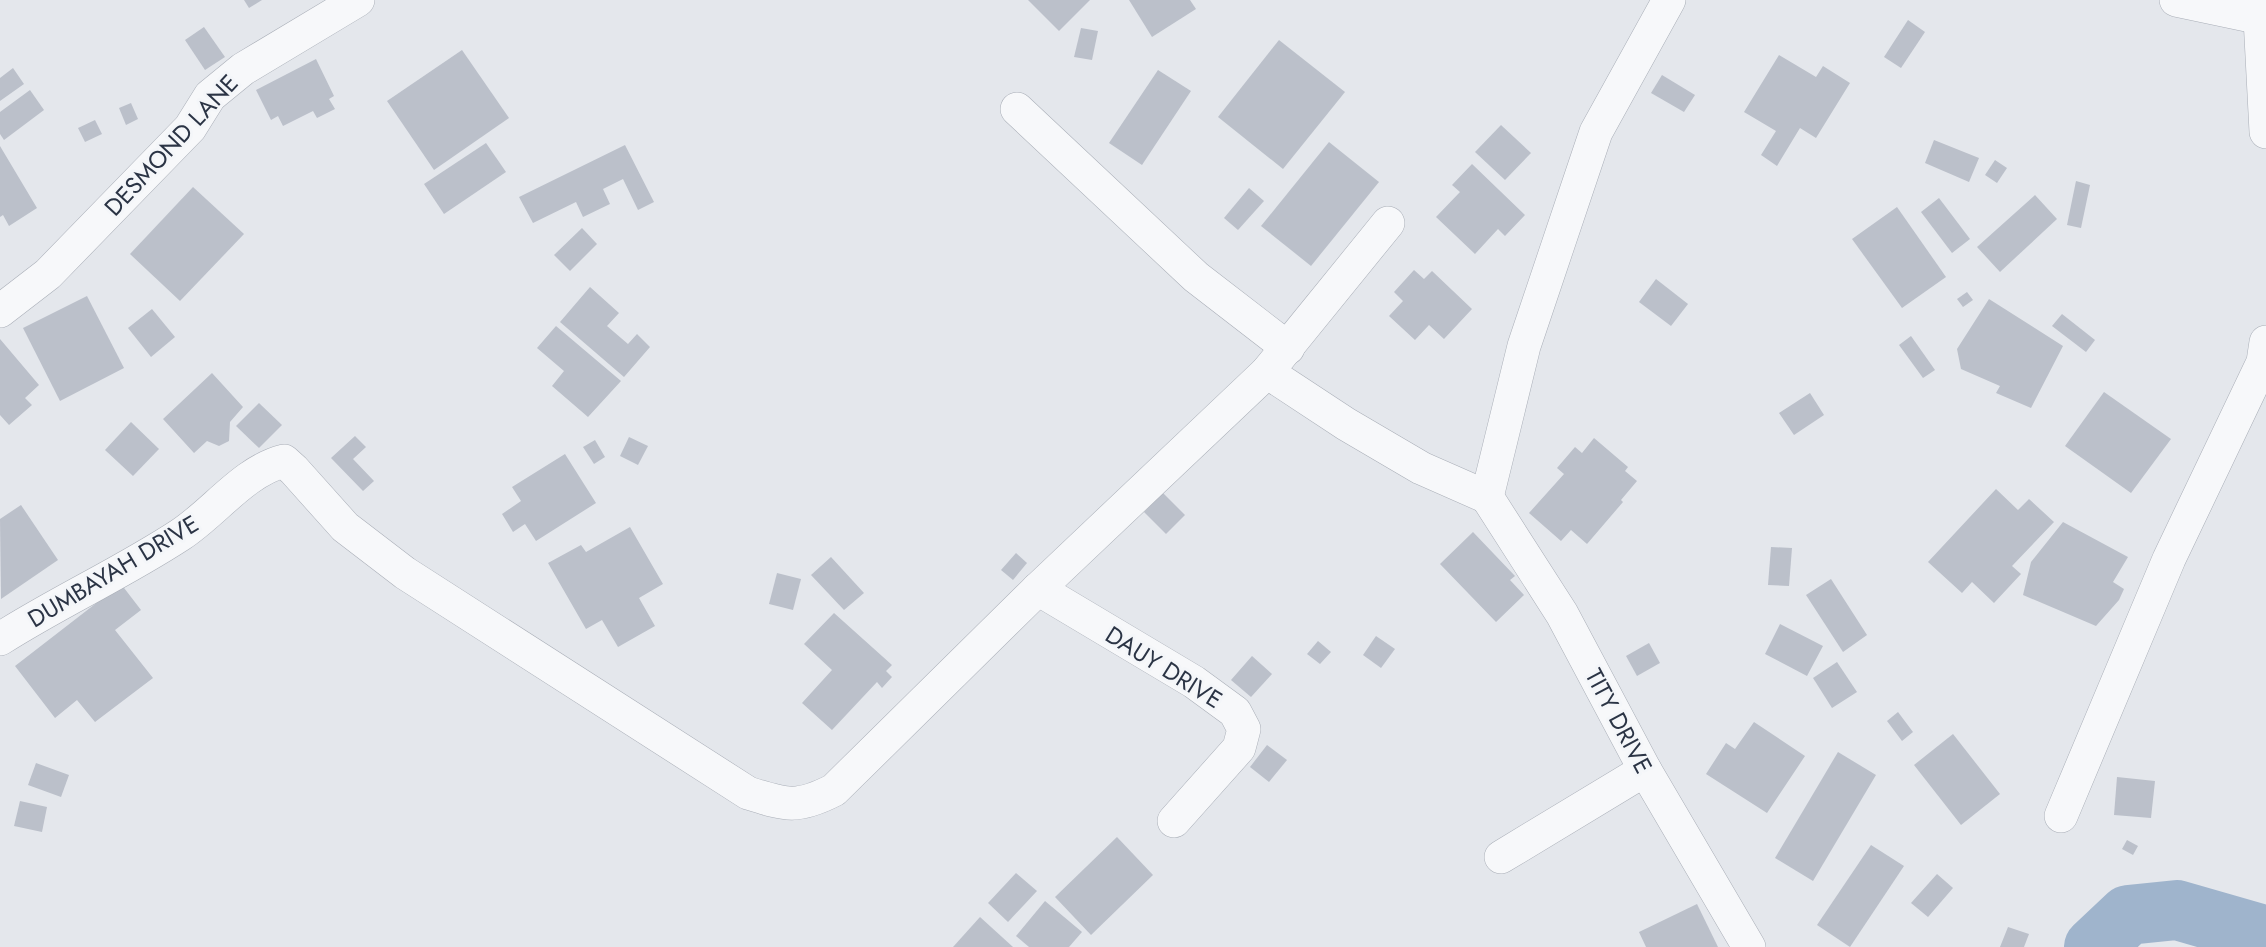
<svg xmlns="http://www.w3.org/2000/svg" width="2266" height="947" font-family="Jost,sans-serif">
	<style>
		.lines { fill: none; stroke-linecap: round; stroke-linejoin: round }
		.river { stroke: #9fb4cc; stroke-width: 60 }
		.building { fill: #bbc0ca }
		.minor-casing { stroke: #a9aeb7; stroke-width: 34 }
		.minor { stroke: #f7f8fa; stroke-width: 33 }
		.labels { text-anchor: middle; dominant-baseline: central; stroke-width: 6; stroke-linejoin: round; paint-order: stroke }
		.street-label { font-size: 24px; fill: #2b3445; stroke: #f4f6f9 }
	</style>
	<rect width="100%" height="100%" fill="#e4e7ec"/>
	<g class="lines">
		<polyline class="river" points="2094,947 2128,915 2177,910 2257,933 2266,937"/>
	</g>
	<g class="building">
		<polygon points="244,0 262,0 249,8"/>
		<polygon points="1028,0 1090,0 1059,31"/>
		<polygon points="1129,0 1190,0 1196,9 1152,37"/>
		<polygon points="1908,20 1925,32 1901,68 1884,57"/>
		<polygon points="204,27 225,57 205,70 185,40"/>
		<polygon points="1081,28 1098,31 1092,60 1074,57"/>
		<polygon points="1279,40 1345,92 1283,169 1218,117"/>
		<polygon points="462,50 509,118 434,170 387,101"/>
		<polygon points="1779,55 1816,77 1823,66 1850,83 1816,138 1800,128 1777,166 1761,155 1776,131 1744,112"/>
		<polygon points="316,59 334,96 329,99 335,109 317,118 313,111 283,126 278,116 271,120 256,90"/>
		<polygon points="13,68 24,84 0,101 0,78"/>
		<polygon points="1158,70 1191,91 1142,165 1109,143"/>
		<polygon points="1662,75 1695,95 1684,112 1651,93"/>
		<polygon points="30,90 44,110 4,140 0,134 0,112"/>
		<polygon points="131,103 138,119 126,125 119,108"/>
		<polygon points="95,120 102,134 85,142 78,128"/>
		<polygon points="1501,125 1531,153 1505,180 1475,152"/>
		<polygon points="1934,140 1979,158 1969,182 1925,163"/>
		<polygon points="1329,142 1379,182 1311,266 1261,226"/>
		<polygon points="486,143 506,172 444,214 424,184"/>
		<polygon points="625,145 654,202 638,210 623,179 603,189 610,204 583,217 576,202 533,223 519,197"/>
		<polygon points="0,146 37,208 9,226 3,215 0,217"/>
		<polygon points="1995,160 2007,168 1997,183 1985,175"/>
		<polygon points="1472,164 1525,215 1505,236 1498,229 1475,254 1436,217 1460,192 1452,185"/>
		<polygon points="2076,181 2090,185 2081,228 2067,225"/>
		<polygon points="193,187 244,234 180,301 130,254"/>
		<polygon points="1249,188 1264,201 1238,230 1224,218"/>
		<polygon points="2035,195 2057,219 2000,272 1977,247"/>
		<polygon points="1939,198 1970,239 1952,253 1921,212"/>
		<polygon points="1897,207 1946,277 1902,308 1852,239"/>
		<polygon points="582,228 597,244 570,271 554,255"/>
		<polygon points="1414,270 1424,279 1432,271 1472,309 1444,339 1429,325 1415,340 1389,316 1403,301 1394,292"/>
		<polygon points="1656,279 1688,304 1671,326 1639,302"/>
		<polygon points="590,287 619,313 607,326 628,344 637,334 650,347 624,377 560,322"/>
		<polygon points="1967,292 1973,300 1963,307 1957,299"/>
		<polygon points="87,296 124,368 60,401 23,328"/>
		<polygon points="1989,299 2063,346 2031,408 1996,393 2000,386 1961,369 1957,349"/>
		<polygon points="152,309 175,337 151,357 128,328"/>
		<polygon points="2062,314 2095,340 2086,352 2052,326"/>
		<polygon points="556,326 621,381 588,417 552,386 564,371 537,348"/>
		<polygon points="1911,336 1935,370 1923,378 1899,345"/>
		<polygon points="0,339 39,385 25,398 32,405 9,425 0,415"/>
		<polygon points="212,373 243,407 230,422 229,441 219,446 207,441 194,453 163,419"/>
		<polygon points="2104,392 2171,439 2131,493 2065,446"/>
		<polygon points="1810,393 1824,415 1794,435 1779,413"/>
		<polygon points="259,403 282,425 259,448 236,426"/>
		<polygon points="131,422 159,449 133,476 105,450"/>
		<polygon points="355,436 366,447 353,459 374,481 363,491 331,458"/>
		<polygon points="629,437 648,446 638,465 620,456"/>
		<polygon points="1594,438 1628,467 1625,471 1637,481 1621,500 1623,502 1587,544 1571,530 1561,541 1529,513 1564,474 1557,468 1575,447 1582,453"/>
		<polygon points="595,440 605,457 594,464 583,447"/>
		<polygon points="565,454 596,503 536,541 525,524 513,532 502,514 521,501 512,487"/>
		<polygon points="1996,489 2018,510 2029,499 2054,522 2012,566 2021,574 1994,603 1972,582 1962,593 1928,562"/>
		<polygon points="1163,493 1185,515 1166,534 1144,512"/>
		<polygon points="21,505 58,560 1,599 0,519"/>
		<polygon points="2063,522 2128,557 2113,582 2124,589 2119,600 2096,626 2023,595 2031,562"/>
		<polygon points="630,527 663,584 639,598 655,626 618,647 602,620 586,629 548,563 581,545 586,552"/>
		<polygon points="1473,532 1515,576 1510,580 1524,595 1496,622 1440,564"/>
		<polygon points="1771,547 1792,548 1789,586 1768,585"/>
		<polygon points="1016,553 1027,563 1013,580 1001,570"/>
		<polygon points="831,557 864,593 844,610 811,575"/>
		<polygon points="777,573 801,579 793,610 769,604"/>
		<polygon points="1831,579 1867,635 1843,652 1806,595"/>
		<polygon points="121,584 141,610 115,630 153,678 95,722 77,700 55,718 15,666"/>
		<polygon points="834,613 892,665 886,671 892,677 882,688 877,682 832,730 802,703 832,670 804,644"/>
		<polygon points="1780,624 1823,646 1807,676 1765,654"/>
		<polygon points="1376,636 1395,649 1381,668 1363,655"/>
		<polygon points="1318,641 1331,652 1320,664 1307,654"/>
		<polygon points="1649,643 1660,663 1637,676 1626,656"/>
		<polygon points="1252,656 1272,674 1251,697 1231,680"/>
		<polygon points="1837,662 1857,692 1832,708 1813,678"/>
		<polygon points="1898,712 1913,732 1902,741 1887,721"/>
		<polygon points="1754,722 1805,756 1767,813 1706,774 1726,743 1735,749"/>
		<polygon points="1953,734 2000,794 1961,825 1914,765"/>
		<polygon points="1267,745 1287,760 1269,782 1250,767"/>
		<polygon points="1838,752 1876,775 1813,881 1775,858"/>
		<polygon points="36,763 69,775 61,797 28,785"/>
		<polygon points="2117,777 2155,781 2151,818 2114,815"/>
		<polygon points="20,801 47,807 42,832 14,826"/>
		<polygon points="1117,837 1153,875 1091,935 1055,897"/>
		<polygon points="2127,840 2138,846 2133,855 2122,849"/>
		<polygon points="1871,845 1904,866 1850,947 1817,925"/>
		<polygon points="1016,873 1037,891 1008,922 988,903"/>
		<polygon points="1937,874 1953,888 1928,917 1911,903"/>
		<polygon points="1045,901 1082,932 1069,947 1029,947 1016,936"/>
		<polygon points="1697,904 1718,947 1646,947 1639,932"/>
		<polygon points="980,917 1013,947 953,947"/>
		<polygon points="2008,927 2029,934 2024,947 2000,947"/>
	</g>
	<g class="lines">
		<defs>
			<g id="minor">
				<polyline points="2176,0 2266,19"/>
				<polyline points="2263,0 2260,18 2266,132"/>
				<polyline points="1017,109 1196,277 1288,348"/>
				<polyline points="0,311 48,274 190,128 210,96 243,69 358,0"/>
				<polyline points="1267,372 1346,424 1421,468 1487,497"/>
				<polyline points="1487,497 1524,346 1596,132 1669,0"/>
				<polyline points="1487,497 1562,614 1645,770 1749,947"/>
				<polyline points="1038,589 1194,682 1235,712 1244,729 1239,748 1174,821"/>
				<path d="M 0,639 C 58,602 122,573 180,535 C 214,513 244,471 284,461 L 294,470 L 345,527 L 405,573 L 748,793 C 786,805 797,809 834,790 L 1038,589 L 1267,372 L 1388,223"/>
				<polyline points="2061,816 2169,559 2263,362 2266,342"/>
				<polyline points="1501,857 1645,770"/>
			</g>
		</defs>
		<use href="#minor" class="minor-casing"/>
		<use href="#minor" class="minor"/>
	</g>
	<g class="labels">
		<g class="street-label">
			<text transform="translate(171 145) rotate(-47)">DESMOND LANE</text>
			<text transform="translate(113 571) rotate(-31)">DUMBAYAH DRIVE</text>
			<text transform="translate(1164 667) rotate(32)">DAUY DRIVE</text>
			<text transform="translate(1619 721) rotate(62)">TITY DRIVE</text>
		</g>
	</g>
</svg>
